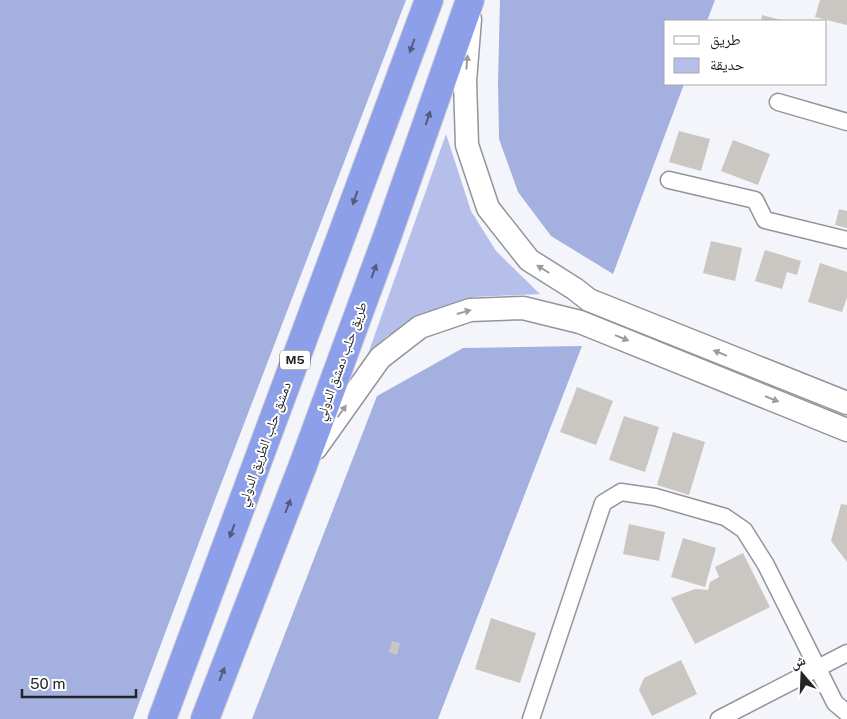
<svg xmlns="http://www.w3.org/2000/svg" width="847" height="719" font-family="'Public Sans','Noto Naskh Arabic',sans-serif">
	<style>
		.green { fill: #b5bfe9 }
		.forest { fill: #a4b0df }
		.building { fill: #cac6c1 }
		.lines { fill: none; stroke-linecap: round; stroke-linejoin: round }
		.street-casing { stroke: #93959b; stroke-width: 19 }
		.secondary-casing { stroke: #93959b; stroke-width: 25 }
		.highway-casing { stroke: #d3d3d4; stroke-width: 30 }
		.street { stroke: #fff; stroke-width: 16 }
		.secondary { stroke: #fff; stroke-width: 22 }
		.highway { stroke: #8e9fea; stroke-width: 28 }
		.oneway { fill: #535b7e }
		.oneway2 { fill: #9c9c9d }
		.labels { text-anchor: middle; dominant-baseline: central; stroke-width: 4; stroke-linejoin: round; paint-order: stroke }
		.shield { fill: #fff; stroke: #656667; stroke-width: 1 }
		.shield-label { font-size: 12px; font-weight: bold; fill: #232426 }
		.street-label { font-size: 14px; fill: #232426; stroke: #fff }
	</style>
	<rect width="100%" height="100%" fill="#f3f5fb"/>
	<polygon class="green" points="446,134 471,211 496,251 540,294 473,297 429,314 387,336 368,354"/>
	<g class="forest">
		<polygon points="0,0 406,0 213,505 133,719 0,719"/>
		<polygon points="500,0 715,0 707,21 666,21 666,84 684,84 613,274 551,236 518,192 499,139 498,82"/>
		<polygon points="582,346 438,719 252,719 377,396 463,348"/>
	</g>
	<g class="building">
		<polygon points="820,0 847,0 847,25 815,17"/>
		<polygon points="762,15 785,21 761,21"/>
		<polygon points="679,131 710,139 701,171 669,162"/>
		<polygon points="733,140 770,154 758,185 721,171"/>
		<polygon points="839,209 847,211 847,228 835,225"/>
		<polygon points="711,241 742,248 735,281 703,273"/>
		<polygon points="765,250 801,261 797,275 787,272 782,289 755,281"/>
		<polygon points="820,263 847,272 847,297 842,312 808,302"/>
		<polygon points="577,387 613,401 596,445 560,432"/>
		<polygon points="624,416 659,427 645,472 609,460"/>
		<polygon points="673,432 705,442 689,495 657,485"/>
		<polygon points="841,504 847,505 847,562 831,541"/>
		<polygon points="629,524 665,532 659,561 623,554"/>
		<polygon points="683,538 716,548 705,587 671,577"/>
		<polygon points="743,553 770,607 695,644 671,598 695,589 708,590 710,582 719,577 715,567"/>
		<polygon points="491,618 536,633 520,683 475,669"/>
		<polygon points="392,641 400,643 397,655 389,652"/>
		<polygon points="681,660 697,694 652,716 639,690 644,678"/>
	</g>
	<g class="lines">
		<defs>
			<g id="street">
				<polyline points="778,102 847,122"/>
				<polyline points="669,180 755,200 765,220 847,240"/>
				<polyline points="531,719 603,503 621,492 655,497 725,517 744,530 766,565 835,703 847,713"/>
				<polyline points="719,719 847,653"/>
			</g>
			<g id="secondary">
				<polyline points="470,19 465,81 467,145 488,208 529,260 575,289 589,300 847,403"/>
				<polyline points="316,448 380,358 420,327 470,310 523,308 580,322 847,430"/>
			</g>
			<g id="highway">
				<polyline points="162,719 429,0"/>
				<polyline points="205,719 303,465 388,234 470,0"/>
			</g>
		</defs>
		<use href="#street" class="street-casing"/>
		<use href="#secondary" class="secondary-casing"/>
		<use href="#highway" class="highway-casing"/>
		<use href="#street" class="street"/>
		<use href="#secondary" class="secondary"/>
		<use href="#highway" class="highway"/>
	</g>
	<defs><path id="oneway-solid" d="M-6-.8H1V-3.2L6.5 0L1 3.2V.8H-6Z" transform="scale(1.25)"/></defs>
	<g class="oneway">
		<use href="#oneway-solid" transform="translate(412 46) rotate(110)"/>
		<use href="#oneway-solid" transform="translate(428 118) rotate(-71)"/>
		<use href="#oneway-solid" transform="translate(355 198) rotate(110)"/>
		<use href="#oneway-solid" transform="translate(374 271) rotate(-70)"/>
		<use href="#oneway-solid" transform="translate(288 506) rotate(-69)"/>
		<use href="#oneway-solid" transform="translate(232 531) rotate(110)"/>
		<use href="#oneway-solid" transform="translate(222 674) rotate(-69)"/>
	</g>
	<g class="oneway2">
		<use href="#oneway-solid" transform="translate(467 62) rotate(-85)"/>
		<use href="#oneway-solid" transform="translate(543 269) rotate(-148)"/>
		<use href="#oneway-solid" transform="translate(464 312) rotate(-16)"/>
		<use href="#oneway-solid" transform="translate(622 338) rotate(22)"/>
		<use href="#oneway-solid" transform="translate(720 353) rotate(-158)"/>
		<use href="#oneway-solid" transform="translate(772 399) rotate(22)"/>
		<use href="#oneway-solid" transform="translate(342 411) rotate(-54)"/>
	</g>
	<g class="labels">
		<rect class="shield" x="280" y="350.5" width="30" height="19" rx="4"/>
		<g class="shield-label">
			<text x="295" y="360">M5</text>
		</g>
		<g class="street-label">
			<text transform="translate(341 361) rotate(-70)">طريق حلب دمشق الدولي</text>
			<text transform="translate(264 444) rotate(-70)">دمشق حلب الطريق الدولي</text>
		</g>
	</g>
	<rect x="664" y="20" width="162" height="65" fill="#ffffff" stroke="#a7a7a8"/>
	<rect x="674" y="36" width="25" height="8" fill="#ffffff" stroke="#a7a7a8"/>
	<text x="710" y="45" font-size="15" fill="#232426">طريق</text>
	<rect x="674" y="58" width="25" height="15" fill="#b5bfe9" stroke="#a7a7a8"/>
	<text x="710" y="70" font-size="15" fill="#232426">حديقة</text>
	<g transform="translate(802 674) rotate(341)" stroke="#ffffff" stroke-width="4" paint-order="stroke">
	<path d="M0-4L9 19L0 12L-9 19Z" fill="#232426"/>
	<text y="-8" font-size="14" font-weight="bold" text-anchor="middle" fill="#232426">ش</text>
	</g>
	<path d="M22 689v8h114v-8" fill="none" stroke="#232426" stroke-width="2.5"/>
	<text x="30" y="689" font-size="15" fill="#232426" stroke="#ffffff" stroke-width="4" paint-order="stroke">50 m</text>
</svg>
